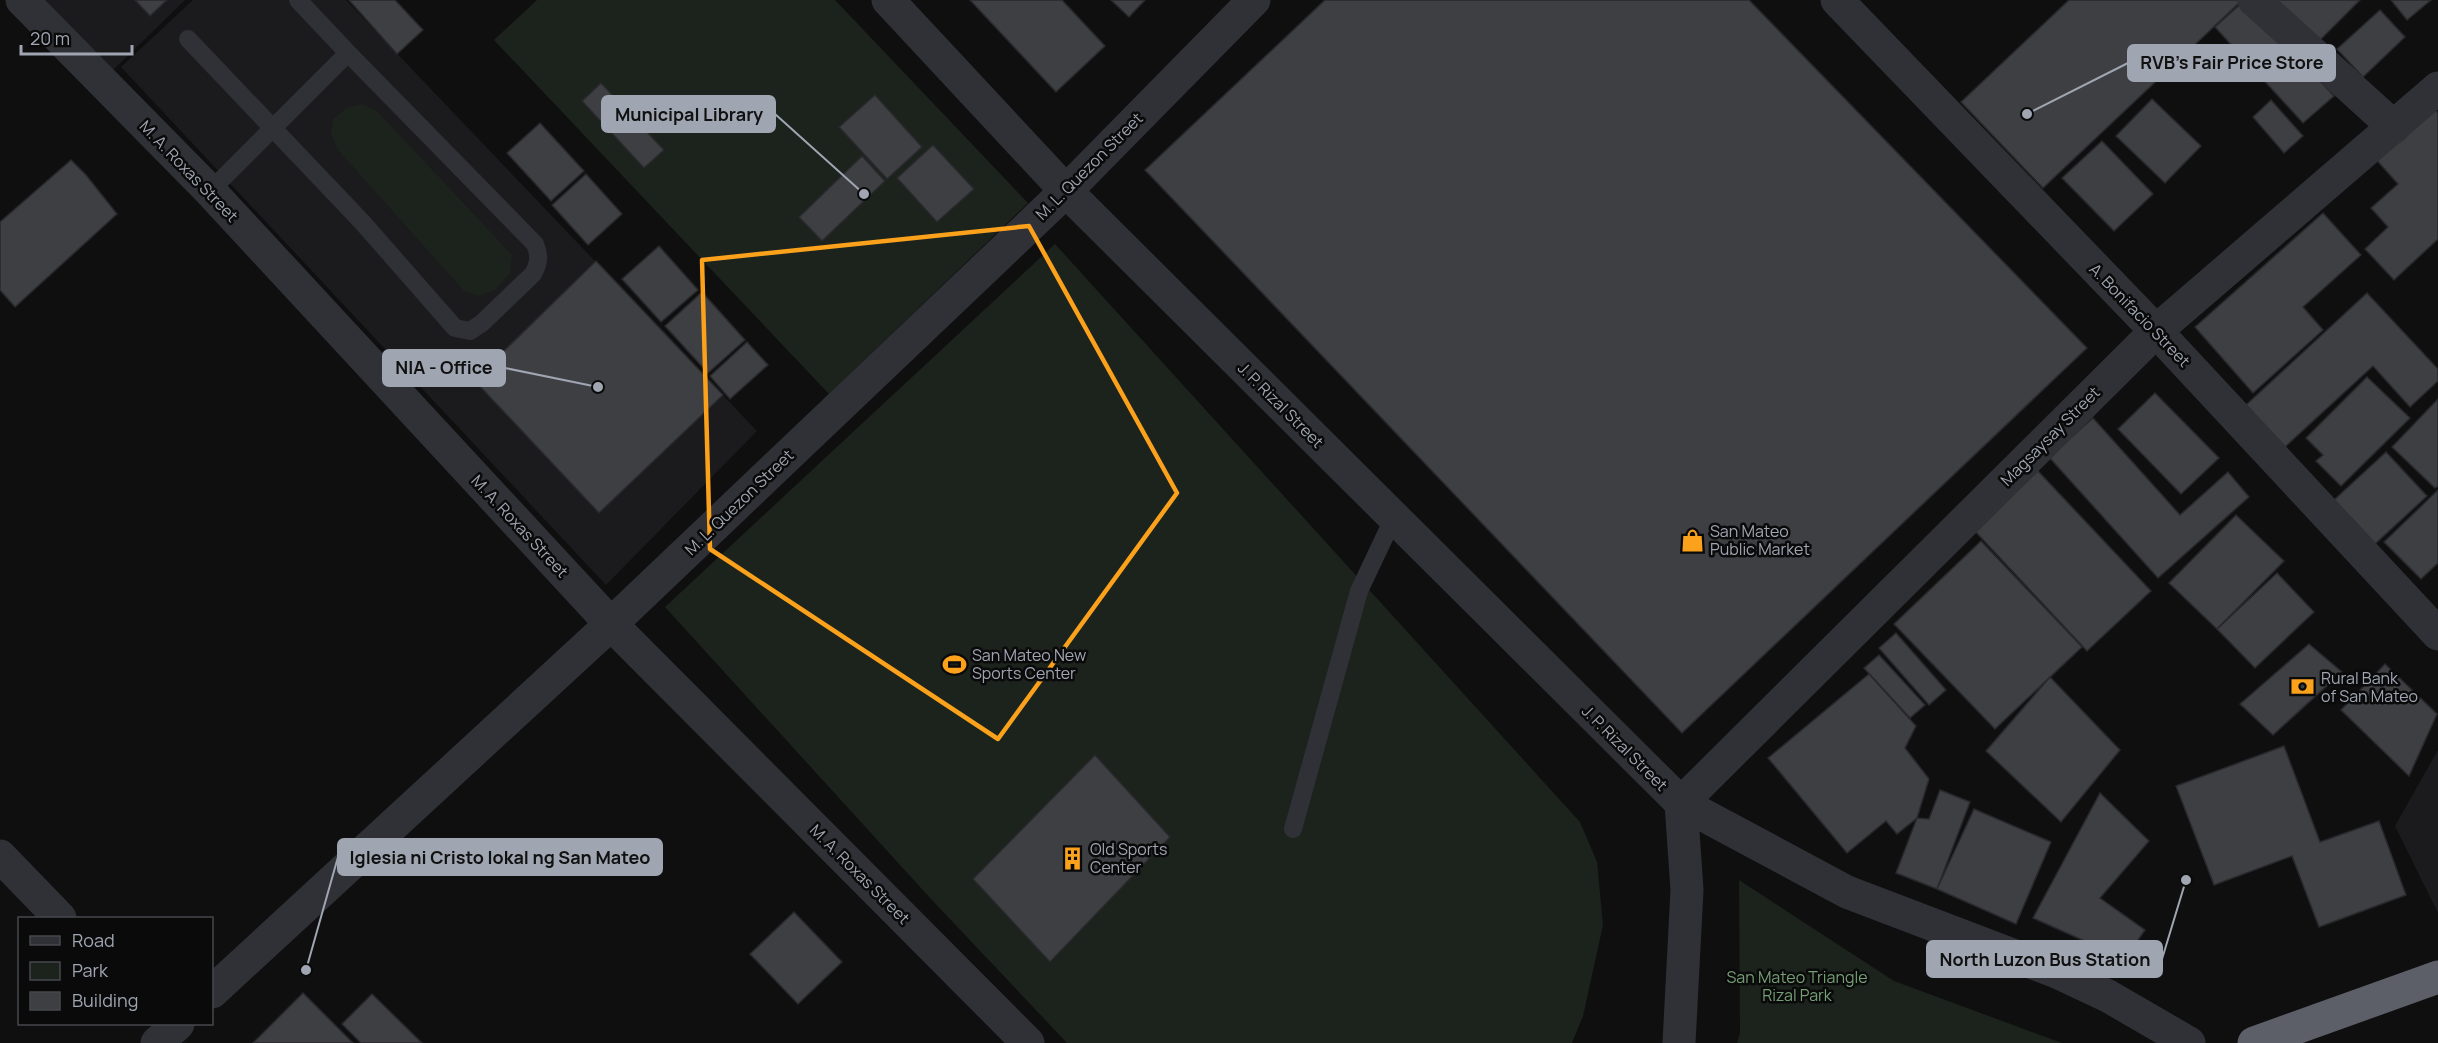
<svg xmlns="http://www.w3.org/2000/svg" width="2438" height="1043" font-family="Manrope,sans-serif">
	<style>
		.built { fill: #1b1b1d }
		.green { fill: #1b231c }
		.building { fill: #3e3f43; stroke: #29292d; stroke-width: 1.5 }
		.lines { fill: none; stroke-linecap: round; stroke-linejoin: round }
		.lane { stroke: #303136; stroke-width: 18 }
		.street { stroke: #303136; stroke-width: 33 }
		.highway { stroke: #5c5f67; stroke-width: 33 }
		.marked { fill: none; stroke: #fba11c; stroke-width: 4.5; stroke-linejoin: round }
		.labels { text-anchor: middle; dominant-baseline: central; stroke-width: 5; stroke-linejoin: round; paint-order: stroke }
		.street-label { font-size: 16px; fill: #9fa6b2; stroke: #0a0a0b }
		.poi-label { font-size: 16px; fill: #9fa6b2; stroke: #0a0a0b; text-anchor: start }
		.park-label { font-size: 16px; fill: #759f75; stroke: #0a0a0b }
		.leader { fill: none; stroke: #9fa6b2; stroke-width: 2 }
		.callout-dot { fill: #9fa6b2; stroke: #0a0a0b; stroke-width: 2 }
		.callout { fill: #9fa6b2; stroke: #9fa6b2; stroke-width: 2 }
		.callout-label { font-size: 18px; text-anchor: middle; font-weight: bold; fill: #111 }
	</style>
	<rect width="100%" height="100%" fill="#0f0f10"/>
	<g class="built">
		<polygon points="42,0 185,0 112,71"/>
		<polygon points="193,0 346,0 757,431 606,585 121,67"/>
		<polygon points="2438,750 2438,913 2395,826"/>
	</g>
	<g class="green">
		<polygon points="537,0 835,0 1028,203 829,394 494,40"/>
		<polygon points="362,104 377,111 512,255 510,273 495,290 478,296 464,291 338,150 331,134 333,119 348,107"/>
		<polygon points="1055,244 1580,822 1597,862 1603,925 1583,1016 1572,1043 1067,1043 931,899 665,607"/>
		<polygon points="1739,880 1894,981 2062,1043 1737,1043 1740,1033"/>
	</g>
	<g class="building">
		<polygon points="135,0 167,0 150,16"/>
		<polygon points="349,0 395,0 423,30 397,54"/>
		<polygon points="970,0 1062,0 1105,46 1056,92"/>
		<polygon points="1111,0 1145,0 1129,17"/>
		<polygon points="1325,0 1749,0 2087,348 1682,733 1145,170"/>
		<polygon points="2069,0 2237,0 2240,2 2043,188 1961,102"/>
		<polygon points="2245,0 2334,96 2303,123 2215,27"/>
		<polygon points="2268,0 2360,0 2314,46"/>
		<polygon points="2391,0 2431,0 2407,20"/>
		<polygon points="2380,10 2405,37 2363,77 2337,49"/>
		<polygon points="601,83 664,150 644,168 582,101"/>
		<polygon points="875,95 922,147 887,179 839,127"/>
		<polygon points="2152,99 2201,146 2165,183 2116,136"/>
		<polygon points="2271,100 2303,136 2284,153 2253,117"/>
		<polygon points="2430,104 2438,113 2438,239 2394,280 2365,249 2388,227 2371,208 2398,184 2373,156"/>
		<polygon points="540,123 584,171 551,201 507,153"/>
		<polygon points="2102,141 2153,194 2114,231 2062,178"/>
		<polygon points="933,145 974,189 937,222 897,178"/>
		<polygon points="862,156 885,181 822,241 799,217"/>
		<polygon points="71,160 86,175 117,214 15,307 0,290 0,222"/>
		<polygon points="586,174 622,214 588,245 552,205"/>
		<polygon points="2323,213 2361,255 2303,307 2323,330 2253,393 2195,327"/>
		<polygon points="659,246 698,290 661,322 622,279"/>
		<polygon points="596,261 723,395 599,513 474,380"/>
		<polygon points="702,292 745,340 708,373 665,326"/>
		<polygon points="2367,293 2438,369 2438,381 2410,407 2373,366 2285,447 2246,405"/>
		<polygon points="747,342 768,365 730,399 710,376"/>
		<polygon points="2367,377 2410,418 2341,486 2316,461 2323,455 2306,438"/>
		<polygon points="2155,393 2219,458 2181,494 2118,429"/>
		<polygon points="2438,399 2438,486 2435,488 2392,447"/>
		<polygon points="2093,418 2180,515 2228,472 2249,497 2158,578 2049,457"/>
		<polygon points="2386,452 2427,496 2375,544 2334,500"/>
		<polygon points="2038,471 2151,591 2087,651 1974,530"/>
		<polygon points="2438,490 2438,563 2421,579 2384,542"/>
		<polygon points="2236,515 2284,561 2217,629 2169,583"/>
		<polygon points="1981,541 2082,647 1995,729 1894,624"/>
		<polygon points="2277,573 2314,612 2255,668 2217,629"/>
		<polygon points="1896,633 1946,690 1929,705 1879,648"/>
		<polygon points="2309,644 2342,672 2273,735 2240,704"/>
		<polygon points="1879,655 1925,705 1910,718 1864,668"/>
		<polygon points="2385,664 2437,714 2409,776 2341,710"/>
		<polygon points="1869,674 1916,726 1905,748 1929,779 1917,818 1897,834 1886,821 1847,853 1768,758"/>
		<polygon points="2050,677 2120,750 2061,822 1986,751"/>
		<polygon points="2284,746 2320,842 2379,821 2406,895 2319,927 2292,856 2214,885 2176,786"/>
		<polygon points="1095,755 1170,837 1050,962 973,879"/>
		<polygon points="1940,790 1970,802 1937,889 1896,873 1917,818 1929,819"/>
		<polygon points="2100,793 2149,841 2100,898 2145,930 2125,959 2033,918"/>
		<polygon points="1974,809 2051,842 2016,924 1937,889"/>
		<polygon points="794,912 842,962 798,1004 750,954"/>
		<polygon points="303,993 353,1043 253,1043"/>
		<polygon points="372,994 422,1043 361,1043 342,1024"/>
	</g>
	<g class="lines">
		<g class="lane">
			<path d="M 188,39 L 363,223 L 455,328 L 470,331 L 482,323 L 533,274 C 539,263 540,256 535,244 L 348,53 L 298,0"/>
			<polyline points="210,191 348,53"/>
			<polyline points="1293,829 1359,591 1394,517"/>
		</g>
		<g class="street">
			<polyline points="22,0 210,191 611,624 1028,1043"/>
			<polyline points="888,0 1066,191 1681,803 1847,892 2057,972 2108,996 2189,1043"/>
			<polyline points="1837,0 2156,331 2438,634"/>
			<polyline points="2254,0 2394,127"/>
			<polyline points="1681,803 2156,331 2438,88"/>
			<polyline points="0,856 60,918"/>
			<polyline points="212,992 611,624 1066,191 1254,0"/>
			<polyline points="157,1043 178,1024"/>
			<polyline points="1679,1043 1687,890 1681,803"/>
		</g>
		<polyline class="highway" points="2254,1043 2438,977"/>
	</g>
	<path class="marked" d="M 1029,226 L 1177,493 L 998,739 L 710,549 L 702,260 Z"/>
	<defs>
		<symbol id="shop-bare" viewBox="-9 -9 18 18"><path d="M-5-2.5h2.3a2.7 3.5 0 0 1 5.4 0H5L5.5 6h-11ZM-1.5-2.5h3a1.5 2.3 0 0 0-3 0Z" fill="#fba11c" stroke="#0a0a0b" stroke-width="2.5" paint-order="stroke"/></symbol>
		<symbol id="stadium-bare" viewBox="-9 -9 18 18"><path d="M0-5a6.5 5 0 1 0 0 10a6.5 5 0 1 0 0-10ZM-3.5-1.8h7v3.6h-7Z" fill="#fba11c" stroke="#0a0a0b" stroke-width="2.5" paint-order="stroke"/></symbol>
		<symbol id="bank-bare" viewBox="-9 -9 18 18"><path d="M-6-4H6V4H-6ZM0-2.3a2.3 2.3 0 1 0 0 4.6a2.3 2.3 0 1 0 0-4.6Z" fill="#fba11c" stroke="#0a0a0b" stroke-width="2.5" paint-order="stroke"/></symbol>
		<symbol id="building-bare" viewBox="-9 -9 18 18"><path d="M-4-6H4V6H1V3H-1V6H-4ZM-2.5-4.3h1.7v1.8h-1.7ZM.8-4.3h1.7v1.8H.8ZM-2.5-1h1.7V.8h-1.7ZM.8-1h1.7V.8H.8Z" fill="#fba11c" stroke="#0a0a0b" stroke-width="2.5" paint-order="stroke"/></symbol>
	</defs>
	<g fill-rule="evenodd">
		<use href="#shop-bare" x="1676" y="524" width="33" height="33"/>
		<use href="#stadium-bare" x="938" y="648" width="33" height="33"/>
		<use href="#bank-bare" x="2286" y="670" width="33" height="33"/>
		<use href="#building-bare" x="1056" y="842" width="33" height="33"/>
	</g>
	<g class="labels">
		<g class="street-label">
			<text transform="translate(1089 166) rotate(-45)">M. L. Quezon Street</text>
			<text transform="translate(189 171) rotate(46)">M. A. Roxas Street</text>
			<text transform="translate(2140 315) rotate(46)">A. Bonifacio Street</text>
			<text transform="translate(1281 405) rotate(45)">J. P. Rizal Street</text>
			<text transform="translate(2050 436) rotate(-45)">Magsaysay Street</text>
			<text transform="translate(739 502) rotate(-44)">M. L. Quezon Street</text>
			<text transform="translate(520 526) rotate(47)">M. A. Roxas Street</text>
			<text transform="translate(1625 748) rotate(45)">J. P. Rizal Street</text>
			<text transform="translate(860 874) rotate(45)">M. A. Roxas Street</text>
		</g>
		<g class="poi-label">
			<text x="1710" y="531">San Mateo<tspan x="1710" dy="18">Public Market</tspan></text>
			<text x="972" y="655">San Mateo New<tspan x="972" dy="18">Sports Center</tspan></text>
			<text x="2321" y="678">Rural Bank<tspan x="2321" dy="18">of San Mateo</tspan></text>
			<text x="1090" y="849">Old Sports<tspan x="1090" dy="18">Center</tspan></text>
		</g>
		<g class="park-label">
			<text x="1797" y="977">San Mateo Triangle<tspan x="1797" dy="18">Rizal Park</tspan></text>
		</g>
	</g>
	<path class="leader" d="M2027 114L2128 63M864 194L775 114M598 387L505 368M306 970L338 857M2186 880L2162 959"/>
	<g class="callout-dot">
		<circle cx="2027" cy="114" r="6"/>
		<circle cx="864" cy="194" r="6"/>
		<circle cx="598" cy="387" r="6"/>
		<circle cx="306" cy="970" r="6"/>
		<circle cx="2186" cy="880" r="6"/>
	</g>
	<g class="callout">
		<rect x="2128" y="45" width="207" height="36" rx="6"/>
		<rect x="602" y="96" width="173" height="36" rx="6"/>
		<rect x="383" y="350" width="122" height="36" rx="6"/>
		<rect x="338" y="839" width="324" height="36" rx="6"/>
		<rect x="1927" y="941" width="235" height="36" rx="6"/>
	</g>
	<g class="callout-label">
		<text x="2232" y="69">RVB's Fair Price Store</text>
		<text x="689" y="121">Municipal Library</text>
		<text x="444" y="374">NIA - Office</text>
		<text x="500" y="864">Iglesia ni Cristo lokal ng San Mateo</text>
		<text x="2045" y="966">North Luzon Bus Station</text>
	</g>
	<rect x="18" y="917" width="195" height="108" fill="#0a0a0b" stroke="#46484e" stroke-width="1.5"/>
	<rect x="30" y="936" width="30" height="9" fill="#303136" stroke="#46484e" stroke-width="1.5"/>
	<text x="72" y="947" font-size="18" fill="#9fa6b2">Road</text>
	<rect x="30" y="962" width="30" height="18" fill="#1b231c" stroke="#46484e" stroke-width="1.5"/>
	<text x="72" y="977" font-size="18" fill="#9fa6b2">Park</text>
	<rect x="30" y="992" width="30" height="18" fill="#3e3f43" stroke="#46484e" stroke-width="1.5"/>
	<text x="72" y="1007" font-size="18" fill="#9fa6b2">Building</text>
	<path d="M21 45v9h111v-9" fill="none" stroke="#9fa6b2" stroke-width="3"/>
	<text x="30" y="45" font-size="18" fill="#9fa6b2" stroke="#0a0a0b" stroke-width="4.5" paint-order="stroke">20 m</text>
</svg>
